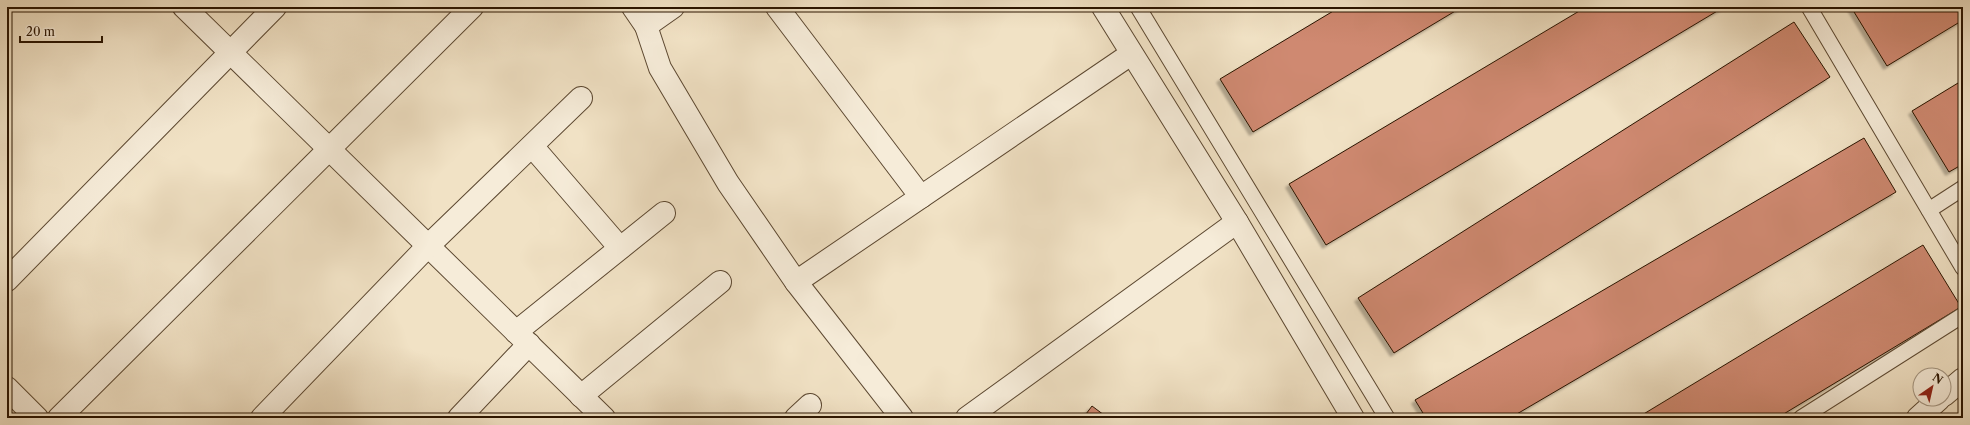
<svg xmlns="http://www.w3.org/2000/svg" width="1970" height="425" font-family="'Libre Caslon Text',serif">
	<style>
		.building { fill: #cf8971; stroke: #2a1400; filter: url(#shadow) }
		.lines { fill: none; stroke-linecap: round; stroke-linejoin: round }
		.lane-casing { stroke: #5c4831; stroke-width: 17 }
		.street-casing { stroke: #5c4831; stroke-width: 24 }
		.lane { stroke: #f6ecd9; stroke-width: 15 }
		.street { stroke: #f6ecd9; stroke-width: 22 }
	</style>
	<defs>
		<filter id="shadow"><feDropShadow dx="-3.5" dy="3.5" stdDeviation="1" flood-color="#0004"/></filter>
	</defs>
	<rect width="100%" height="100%" fill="#f1e2c5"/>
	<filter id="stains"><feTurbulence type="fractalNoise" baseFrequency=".005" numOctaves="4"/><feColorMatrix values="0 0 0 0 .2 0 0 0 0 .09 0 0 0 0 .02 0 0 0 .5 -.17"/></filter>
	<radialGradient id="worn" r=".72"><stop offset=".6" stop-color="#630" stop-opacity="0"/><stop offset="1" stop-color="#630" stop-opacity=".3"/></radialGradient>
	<g class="building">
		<polygon points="1340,7 1462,7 1253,132 1220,79"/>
		<polygon points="1586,7 1724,7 1326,245 1289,184"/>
		<polygon points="1851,7 1963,7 1963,20 1887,66"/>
		<polygon points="1794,22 1830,77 1394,353 1358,298"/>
		<polygon points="1963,80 1963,164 1949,172 1912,111"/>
		<polygon points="1864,138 1896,192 1510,418 1426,418 1415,400"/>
		<polygon points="1923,245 1961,307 1777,418 1637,418"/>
		<polygon points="1092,406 1108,418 1083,418"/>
	</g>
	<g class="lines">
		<defs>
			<g id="lane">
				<polyline points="1138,7 1387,418"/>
				<polyline points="1809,7 1963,268"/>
				<polyline points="1929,210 1963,188"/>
				<polyline points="1801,418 1963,315"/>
			</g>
			<g id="street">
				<polyline points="184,7 604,418"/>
				<polyline points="633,7 646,26 673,7"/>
				<polyline points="777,7 921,197"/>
				<polyline points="1103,7 1237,222 1353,418"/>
				<polyline points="646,26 660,68 728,183 796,282 902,418"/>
				<polyline points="532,146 620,248"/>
				<polyline points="7,280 275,7"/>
				<polyline points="796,282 1131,54"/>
				<polyline points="516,332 664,213"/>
				<polyline points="7,388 37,418"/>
				<polyline points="1944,395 1963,379"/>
				<polyline points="581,396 720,282"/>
				<polyline points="59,418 472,7"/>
				<polyline points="262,418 428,246 581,98"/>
				<polyline points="459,418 529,344"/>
				<polyline points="796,418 810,405"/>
				<polyline points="967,418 1237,222"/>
				<polyline points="1918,418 1939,399"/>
			</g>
		</defs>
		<use href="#lane" class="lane-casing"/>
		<use href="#street" class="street-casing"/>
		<use href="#lane" class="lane"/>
		<use href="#street" class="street"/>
	</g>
	<rect width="1970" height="425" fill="none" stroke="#f1e2c5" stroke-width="24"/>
	<rect x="8" y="8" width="1954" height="409" fill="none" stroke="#2a1400" stroke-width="2"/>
	<rect x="12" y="12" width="1946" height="401" fill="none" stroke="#2a1400"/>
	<g transform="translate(1932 387) rotate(34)"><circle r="19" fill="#f6ecd9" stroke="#a49682"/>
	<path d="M0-3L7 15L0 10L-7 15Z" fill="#8f2418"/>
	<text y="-6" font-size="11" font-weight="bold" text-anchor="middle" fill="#2a1400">N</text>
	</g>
	<path d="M20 36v6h82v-6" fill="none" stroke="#2a1400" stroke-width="2"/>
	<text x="26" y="36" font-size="12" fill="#2a1400" stroke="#f6ecd9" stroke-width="3" paint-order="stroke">20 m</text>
	<rect width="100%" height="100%" filter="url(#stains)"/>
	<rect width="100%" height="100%" fill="url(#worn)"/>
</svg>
